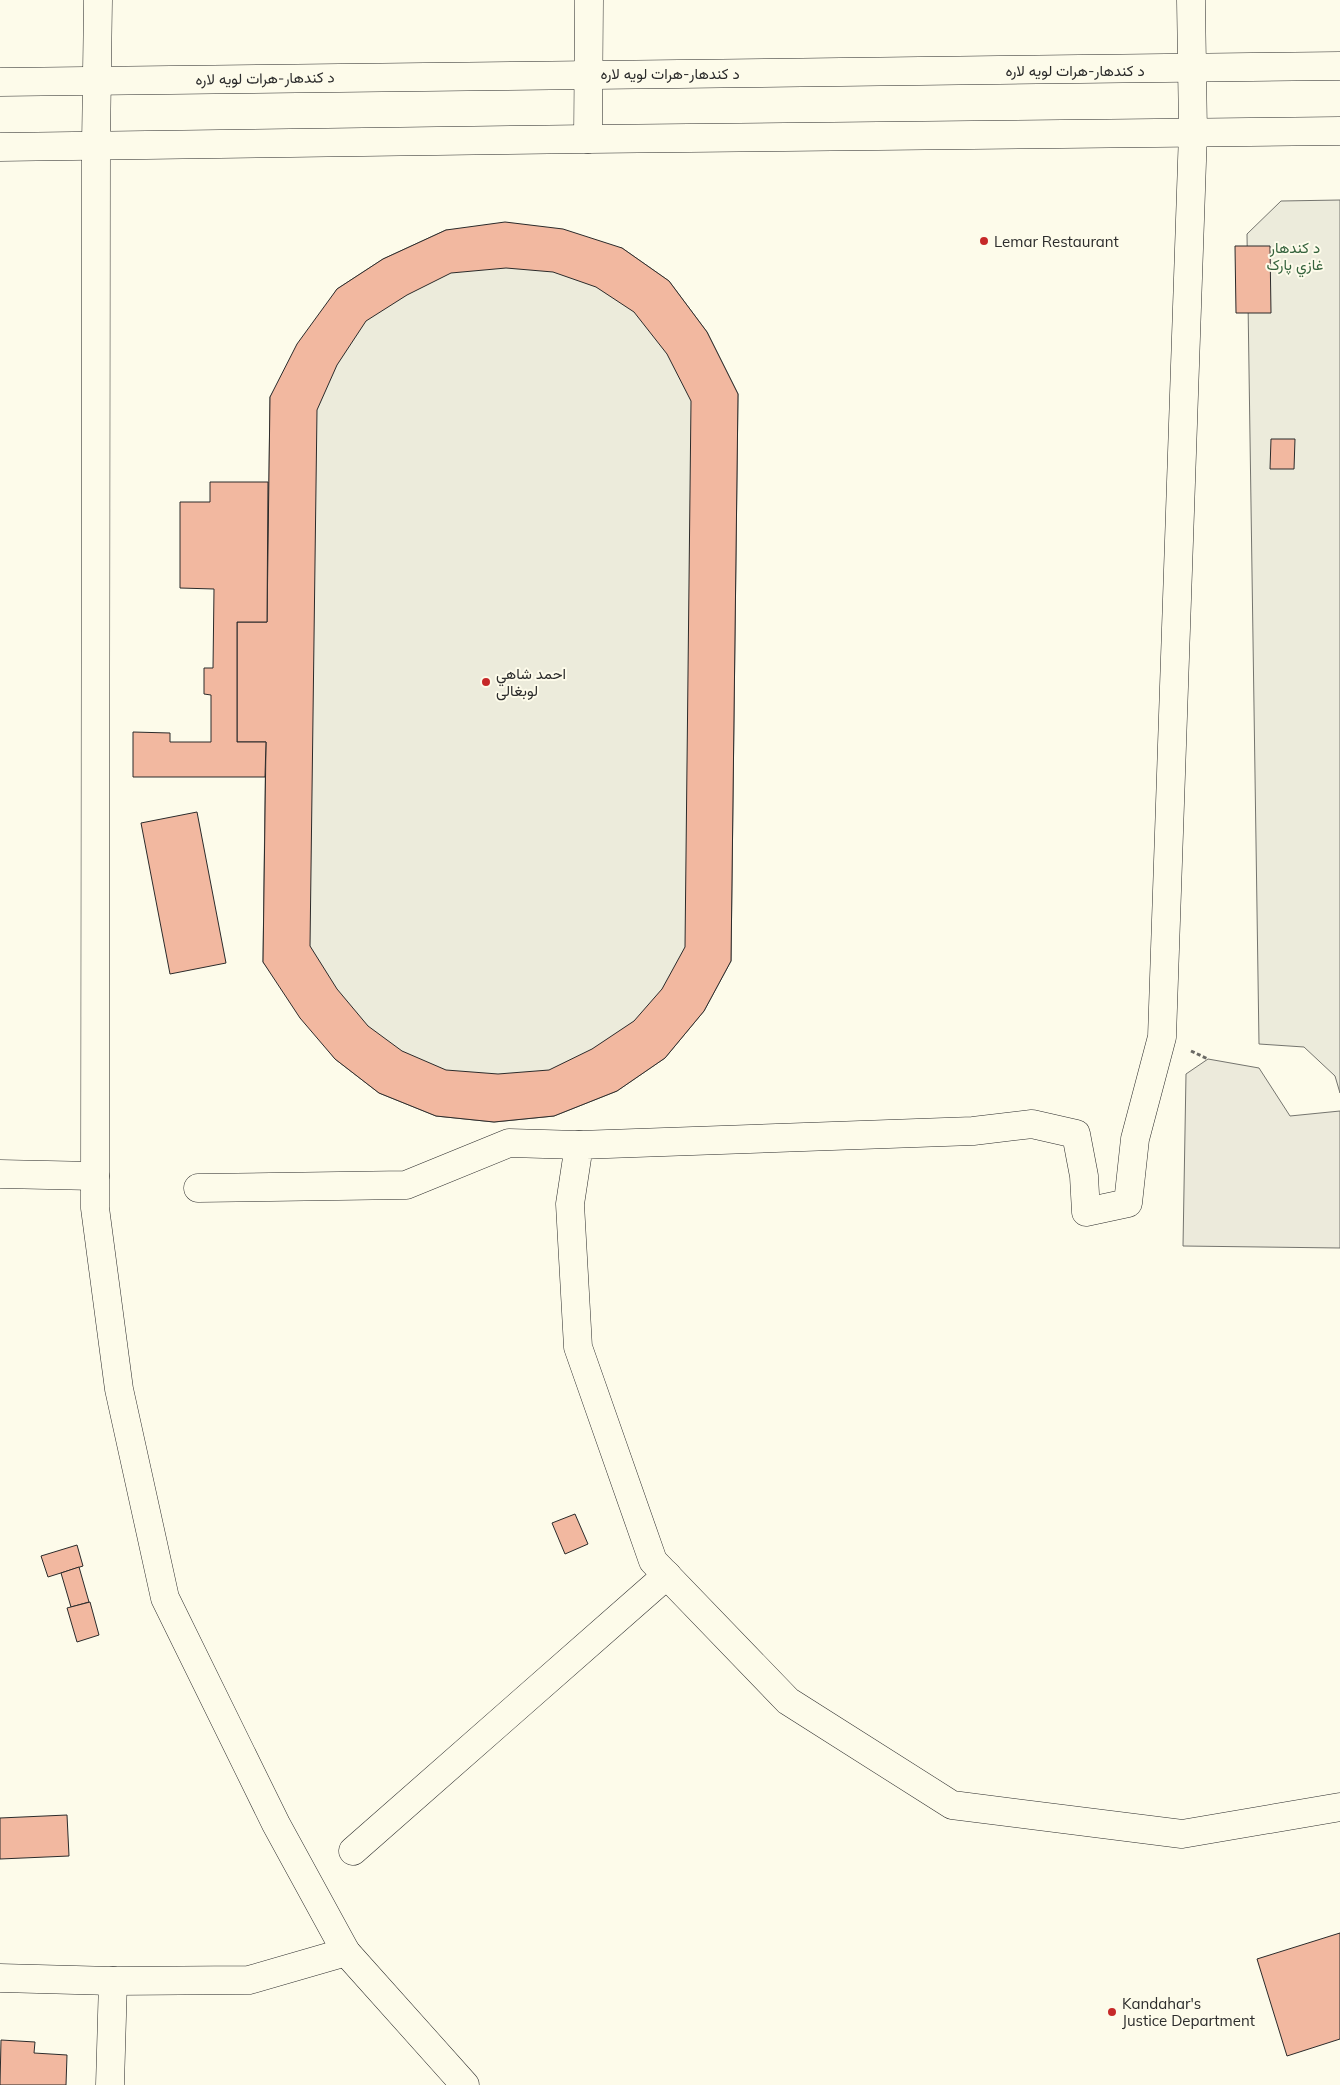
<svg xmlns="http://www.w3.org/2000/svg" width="1340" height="2085" font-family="Mulish,Vazirmatn,sans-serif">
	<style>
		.green { fill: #ecebdb; stroke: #74746e }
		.parking { fill: #eceadb; stroke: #74746e }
		.building { fill: #f2b8a0; stroke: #2b2b2b; fill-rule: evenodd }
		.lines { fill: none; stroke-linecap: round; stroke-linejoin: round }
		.minor-casing { stroke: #2b2b2b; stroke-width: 29 }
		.highway-casing { stroke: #2b2b2b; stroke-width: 29 }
		.path { stroke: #6a6964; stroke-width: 3; stroke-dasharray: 4 2.5; stroke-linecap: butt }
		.minor { stroke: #fdfbea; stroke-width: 28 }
		.highway { stroke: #fdfbea; stroke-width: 28 }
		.poi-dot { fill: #c62828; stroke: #fdfbea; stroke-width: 2 }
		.labels { text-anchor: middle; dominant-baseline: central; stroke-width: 4; stroke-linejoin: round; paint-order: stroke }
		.street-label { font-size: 15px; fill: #2b2b2b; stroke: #fdfbea }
		.poi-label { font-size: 15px; fill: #2b2b2b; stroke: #fdfbea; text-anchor: start }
		.park-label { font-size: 15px; fill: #34623c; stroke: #fdfbea }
	</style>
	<rect width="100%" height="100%" fill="#fdfbea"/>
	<g class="green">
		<polygon points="1340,200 1340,1093 1335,1076 1304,1047 1259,1044 1247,234 1281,201"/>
		<polygon points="446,230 622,248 669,281 707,332 738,394 731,961 704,1011 665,1058 617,1091 554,1116 494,1122 436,1116 379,1093 335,1059 263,962 270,397 337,289 383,259"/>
	</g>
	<polygon class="parking" points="1208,1059 1259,1068 1290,1116 1340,1111 1340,1248 1183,1246 1186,1074"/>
	<g class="building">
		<path d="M 505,222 L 563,229 L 622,248 L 669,281 L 707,332 L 738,394 L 731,961 L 704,1011 L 665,1058 L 617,1091 L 554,1116 L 494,1122 L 436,1116 L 379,1093 L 335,1059 L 300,1018 L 263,962 L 266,742 L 237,742 L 237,622 L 267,622 L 270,397 L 297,344 L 337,289 L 383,259 L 446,230 ZM 506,268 L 553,272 L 596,287 L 634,312 L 667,354 L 691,401 L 685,947 L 662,989 L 634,1021 L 592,1049 L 549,1070 L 498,1074 L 446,1070 L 402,1051 L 368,1026 L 337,989 L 310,946 L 317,410 L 337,365 L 366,321 L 407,295 L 451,273 Z"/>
		<polygon points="1235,246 1270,246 1271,313 1236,313"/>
		<polygon points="1271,439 1295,439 1294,469 1270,469"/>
		<polygon points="210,482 268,482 267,622 237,622 237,742 266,742 265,777 133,777 133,732 170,733 170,742 211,742 211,695 204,694 204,668 213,668 214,589 180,588 180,502 210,502"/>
		<polygon points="197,812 226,963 170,974 141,823"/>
		<polygon points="575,1514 588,1544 565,1554 552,1523"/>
		<polygon points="77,1545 83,1566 48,1577 41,1556"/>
		<polygon points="79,1567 89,1602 71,1607 61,1573"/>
		<polygon points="90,1602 99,1635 77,1642 67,1608"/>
		<polygon points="67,1815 69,1856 0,1859 0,1818"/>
		<polygon points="1340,1933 1340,2039 1287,2056 1257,1959"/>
		<polygon points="1,2040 35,2042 34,2053 67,2055 66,2085 0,2085"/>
	</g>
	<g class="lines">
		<defs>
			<g id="minor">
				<polyline points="98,0 96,145 95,1208 119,1389 165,1598 276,1824 346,1952 465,2085"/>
				<polyline points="1191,0 1193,132 1162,1037 1135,1139 1128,1203 1086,1212 1084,1176 1076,1134 1032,1124 973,1131 579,1145 570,1204 578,1347 653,1561 788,1701 952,1805 1182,1834 1340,1807"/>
				<polyline points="588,139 589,0"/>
				<polyline points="0,1174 95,1176"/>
				<polyline points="198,1188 406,1185 509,1143 579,1145"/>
				<polyline points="353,1851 667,1575"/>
				<polyline points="0,1978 113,1981 249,1980 346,1952"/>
				<polyline points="110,2085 113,1981"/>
			</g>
			<g id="highway">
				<polyline points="0,82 1340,66"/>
				<polyline points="0,147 588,139 1340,131"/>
			</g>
		</defs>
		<use href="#minor" class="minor-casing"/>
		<use href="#highway" class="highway-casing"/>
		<polyline class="path" points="1191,1051 1208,1059"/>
		<use href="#minor" class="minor"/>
		<use href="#highway" class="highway"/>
	</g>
	<g class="poi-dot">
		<circle cx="984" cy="241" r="5"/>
		<circle cx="486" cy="682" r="5"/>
		<circle cx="1112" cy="2012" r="5"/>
	</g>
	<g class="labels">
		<g class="street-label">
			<text x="1075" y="70">د کندهار-هرات لويه لاره</text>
			<text x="670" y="73">د کندهار-هرات لويه لاره</text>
			<text transform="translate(265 78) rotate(-1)">د کندهار-هرات لويه لاره</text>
		</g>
		<g class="poi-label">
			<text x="994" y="241">Lemar Restaurant</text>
			<text x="496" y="673">احمد شاهي<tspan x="496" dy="17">لوبغالی</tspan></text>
			<text x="1122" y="2003">Kandahar's<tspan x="1122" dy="17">Justice Department</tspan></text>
		</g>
		<g class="park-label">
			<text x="1295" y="247">د کندهار<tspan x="1295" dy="17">غازي پارک</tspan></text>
		</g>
	</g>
</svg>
